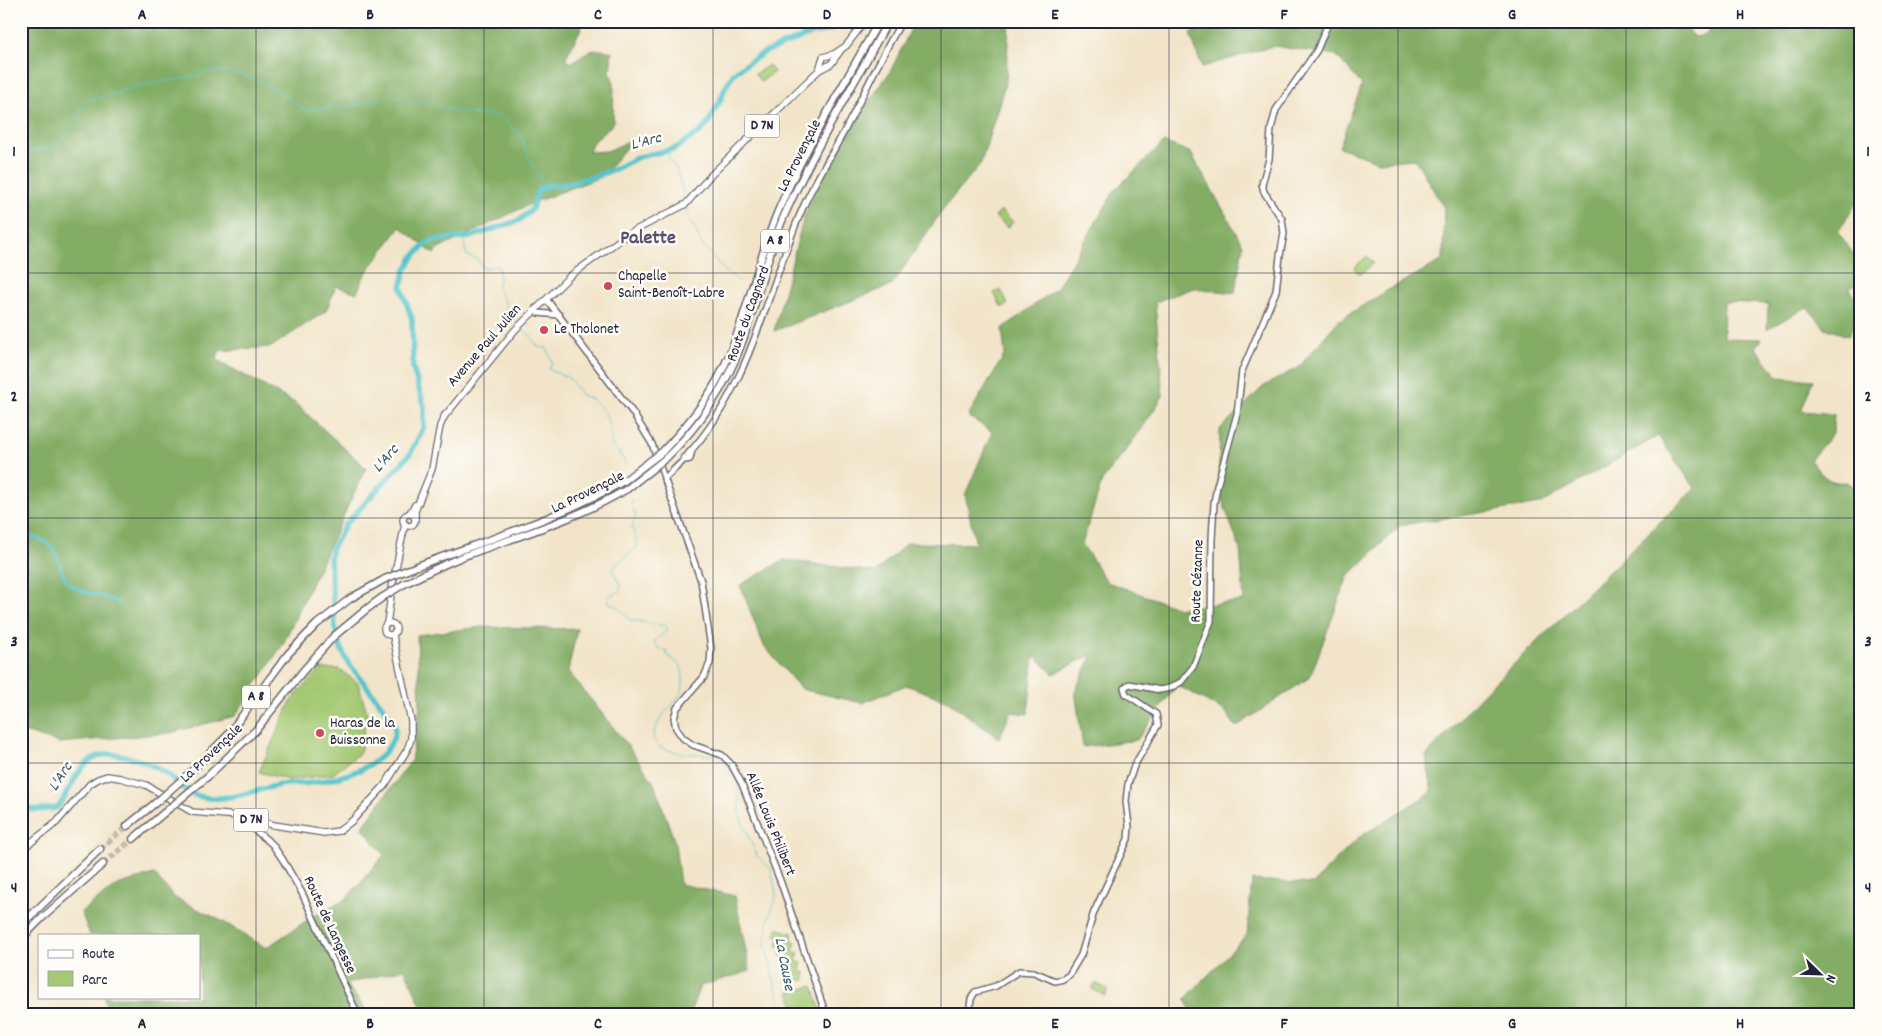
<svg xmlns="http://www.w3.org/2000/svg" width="1882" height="1036" font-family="Dekko,sans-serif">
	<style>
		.green { fill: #a4c973; stroke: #637657 }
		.forest { fill: #83ad65; stroke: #526850 }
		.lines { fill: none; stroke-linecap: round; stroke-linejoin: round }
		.stream { stroke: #57c5cb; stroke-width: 1 }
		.canal { stroke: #57c5cb; stroke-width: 3 }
		.river { stroke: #57c5cb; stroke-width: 5.5 }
		.highway-tunnel { stroke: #c8bdac; stroke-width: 6; stroke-dasharray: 6 3; stroke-linecap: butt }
		.secondary-casing { stroke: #6b666c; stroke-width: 8 }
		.primary-casing { stroke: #6b666c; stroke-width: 8 }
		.highway-casing { stroke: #6b666c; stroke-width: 9 }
		.secondary { stroke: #fff; stroke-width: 5 }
		.primary { stroke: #fff; stroke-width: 5.5 }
		.highway { stroke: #fff; stroke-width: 6 }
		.highway-bridge-casing { stroke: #6b666c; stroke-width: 9; stroke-linecap: butt }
		.highway-bridge { stroke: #fff; stroke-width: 6 }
		.grid { fill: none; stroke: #22223b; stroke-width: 1; stroke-opacity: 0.55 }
		.poi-dot { fill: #d1495b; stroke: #fdfcf7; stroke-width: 2 }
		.labels { text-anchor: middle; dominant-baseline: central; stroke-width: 5; stroke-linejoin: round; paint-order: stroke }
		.shield { fill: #fdfcf7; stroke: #646373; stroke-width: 1 }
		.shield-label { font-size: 14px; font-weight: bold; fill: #22223b }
		.street-label { font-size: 15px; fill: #22223b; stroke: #fdfcf7 }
		.poi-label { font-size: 15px; fill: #22223b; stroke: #fdfcf7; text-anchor: start }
		.water-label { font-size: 16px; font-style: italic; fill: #355b6d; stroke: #fdfcf7 }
		.district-label { font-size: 20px; font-weight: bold; fill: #5b516e; stroke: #fdfcf7 }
		.neatline { fill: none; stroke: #22223b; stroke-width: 2 }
		.grid-label { font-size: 16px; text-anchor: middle; font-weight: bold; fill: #22223b }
	</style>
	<rect width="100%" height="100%" fill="#fdfcf7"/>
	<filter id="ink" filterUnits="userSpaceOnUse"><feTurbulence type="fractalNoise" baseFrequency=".02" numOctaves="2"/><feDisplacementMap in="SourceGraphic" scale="10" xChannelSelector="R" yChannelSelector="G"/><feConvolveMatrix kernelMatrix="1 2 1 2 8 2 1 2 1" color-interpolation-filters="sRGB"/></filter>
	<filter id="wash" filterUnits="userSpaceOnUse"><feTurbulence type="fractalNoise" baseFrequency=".0096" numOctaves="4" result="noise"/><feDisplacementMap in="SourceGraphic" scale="20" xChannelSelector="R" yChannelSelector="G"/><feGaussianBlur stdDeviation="1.12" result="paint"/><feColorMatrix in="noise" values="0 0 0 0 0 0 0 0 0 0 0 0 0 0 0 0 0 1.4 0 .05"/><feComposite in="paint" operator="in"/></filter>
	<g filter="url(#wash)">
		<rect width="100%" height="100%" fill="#f2e4c8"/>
		<g class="green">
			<polygon points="769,65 774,72 761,82 755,74"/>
			<polygon points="1001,211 1013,222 1008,228 995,217"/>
			<polygon points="1367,256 1373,263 1360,275 1354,268"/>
			<polygon points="1001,290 1008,304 1002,308 994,293"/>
			<polygon points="320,669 339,669 358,683 367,713 360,753 333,774 289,780 259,772 292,699"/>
			<polygon points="777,928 793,933 791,941 796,942 793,951 799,953 796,961 802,963 800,971 806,973 804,981 787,976 790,968 783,966 786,958 780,956 783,948 777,946 779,937 775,935"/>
			<polygon points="1095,983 1108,989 1105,996 1092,989"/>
			<polygon points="813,986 822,1015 797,1015 789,992"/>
		</g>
		<g class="forest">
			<path d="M 21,21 L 585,21 L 565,59 L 571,63 C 586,51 594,47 612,52 L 610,72 L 614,83 L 613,124 L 592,143 L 589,152 L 607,151 L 632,140 L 603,176 L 532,203 L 436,250 L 434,254 L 400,227 L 364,276 L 357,293 L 336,286 L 326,311 L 271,347 L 219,351 L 217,360 L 295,403 L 366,468 L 283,644 L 235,716 L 170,733 L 60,743 L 21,731 Z"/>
			<polygon points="915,21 1009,21 1006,81 981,163 943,209 892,285 774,331 804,216 837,146 890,72"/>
			<path d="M 1216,21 L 1679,21 L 1694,37 L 1706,35 L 1715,21 L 1861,21 L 1861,196 L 1838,232 L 1854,255 L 1861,253 L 1861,284 L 1850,287 L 1860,314 L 1848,336 L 1825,328 L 1807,307 L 1767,329 L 1768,304 L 1724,302 L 1723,338 L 1762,339 L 1756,348 L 1778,377 L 1813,380 L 1801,411 L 1834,414 L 1833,433 L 1810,460 C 1822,474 1826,484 1847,482 L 1861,494 L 1861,1015 L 1193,1015 L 1185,999 L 1247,935 L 1252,880 L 1313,884 L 1358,838 L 1432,792 L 1426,756 L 1484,693 L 1695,488 L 1658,436 L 1540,504 L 1401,525 L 1348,576 L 1310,677 L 1236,727 L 1225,711 L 1177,685 L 1137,740 L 1083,747 L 1075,691 L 1093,654 L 1053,674 L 1034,655 L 1028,714 L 1011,712 L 999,739 L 948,701 L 906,685 L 862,703 L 801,689 L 764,646 L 740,585 L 784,560 L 876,572 L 907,543 L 976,544 L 965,495 L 992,432 L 968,416 L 1005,354 L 1002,329 L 1057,288 L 1115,190 L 1164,142 L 1191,153 L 1243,245 L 1235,293 L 1194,288 L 1155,302 L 1163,396 L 1141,430 L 1102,481 L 1082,544 L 1107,582 L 1179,608 L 1244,601 L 1240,549 L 1218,489 L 1220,429 L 1264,386 L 1299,367 L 1338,321 L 1388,290 L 1443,260 L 1444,208 L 1415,159 L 1378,162 L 1339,147 L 1362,85 L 1336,55 L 1273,46 L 1202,67 L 1190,34 Z"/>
			<polygon points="482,627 577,629 568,671 628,746 654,783 675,843 680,884 735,896 750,971 700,986 689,1015 425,1015 405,969 346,984 370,1015 108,1015 104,997 199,997 199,935 90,935 81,912 117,885 154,874 175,898 224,922 266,948 312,917 345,900 384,855 362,827 411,761 420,704 417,635"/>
		</g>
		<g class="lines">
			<g class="stream">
				<polyline points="503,119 521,135 530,161 536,170 544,187"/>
				<polyline points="668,151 669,160 676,168 684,196"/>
				<polyline points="21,153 39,150 53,146 60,142 67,135 77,115 88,101 142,85 187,78 210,71 230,72 250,77 274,88 304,110 320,110 328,108 353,106 369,101 391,98 426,103 458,112 499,116"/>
				<polyline points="686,208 691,223 696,230 700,242 726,272 740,282"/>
				<polyline points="465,237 465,250 468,256 479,260 482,267 488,268 495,265 499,267 499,280 497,287 507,306 506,311 517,324"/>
				<polyline points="520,327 531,336"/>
				<polyline points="532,338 538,347 547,348 552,362 549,370 569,378 582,395 593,400 605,413 609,425"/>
				<path d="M 610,430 L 612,437 L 610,441 C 613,450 622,452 626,465"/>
				<polyline points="631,505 632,499"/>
				<path d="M 633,509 L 636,516 L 632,527 L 638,546 L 615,565 L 613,572 L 621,585 L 620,591 L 608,597 L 609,603 L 619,608 L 630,620 L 665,626 L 667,630 L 654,642 L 657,647 L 667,652 L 667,655 L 681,666 C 682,672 684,679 683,685 C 681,697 671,707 664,714 C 660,718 658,723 656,728 C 640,756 700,754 715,755"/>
				<polyline points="719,757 732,770"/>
				<polyline points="737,780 739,783 738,794 741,819 757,856 771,869 776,894 775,902 768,920 765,945 783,1015"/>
			</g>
			<path class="canal" d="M 21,534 C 29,536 40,538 47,543 C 62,552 57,575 72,586 C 86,596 105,594 119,603"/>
			<path class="river" d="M 21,807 L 36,810 L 57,808 C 72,791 77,760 103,755 C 120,751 153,764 167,774 C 178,782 188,795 202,797 C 230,802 253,790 280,785 C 290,783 300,784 310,783 C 337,779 376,770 390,745 C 395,737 397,729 393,720 L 347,661 L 339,644 L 335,627 L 330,560 L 331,550 L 345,525 L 410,454 L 424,427 L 424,406 L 413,368 L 412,319 L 401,287 L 405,271 L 413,257 L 426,244 L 434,240 L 470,237 L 520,220 L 532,209 L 538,190 L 549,185 L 562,185 L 593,177 L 613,170 L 638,157 L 674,149 L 699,133 L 707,125 L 720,101 L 726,86 L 734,73 L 742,67 L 765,52 L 813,33 L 829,30 L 841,21"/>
		</g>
	</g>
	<g filter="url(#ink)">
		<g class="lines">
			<g class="highway-tunnel">
				<polyline points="100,849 127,826"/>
				<polyline points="103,864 133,839"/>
			</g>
			<defs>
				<g id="secondary">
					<polyline points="547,300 633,413 652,444 701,581 711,648 710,663 704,677 677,708 674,718 676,728 683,738 693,745 722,755 731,764 742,784 781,883 826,1015"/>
					<polyline points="536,308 536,311 538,313 559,315"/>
					<path d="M 688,454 C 750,387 766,294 801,212 C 814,181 834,152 849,122 C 867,88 882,54 902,21"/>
					<polyline points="684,457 686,460 690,459 692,450"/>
					<polyline points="664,479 685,459"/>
					<polyline points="239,817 272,844 283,860 302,893 358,1015"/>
					<polyline points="969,1015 971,999 975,992 996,986 1019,971 1034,972 1055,981 1063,979 1069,975 1081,955 1094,912 1128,839 1129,826 1126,801 1128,784 1134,766 1158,725 1156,714 1126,694 1124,688 1129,684 1160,690 1170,688 1181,682 1193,667 1211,621 1212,539 1214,503 1217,486 1237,414 1242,371 1276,291 1280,256 1284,233 1282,219 1264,192 1262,184 1269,159 1271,129 1276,110 1317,50 1329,21"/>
				</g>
				<g id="primary">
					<polyline points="819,70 823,57 834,54 846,46 865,21"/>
					<polyline points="444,417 515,330 570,276 628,234 686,204 709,177 819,70 831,64 841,50"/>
					<polyline points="409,514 415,505"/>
					<circle cx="409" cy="520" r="6"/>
					<polyline points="415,518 415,511 432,469 440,426 445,415"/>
					<circle cx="390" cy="629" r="6"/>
					<polyline points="387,623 393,582 405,524"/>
					<polyline points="21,850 56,823 90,784 98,779 107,776 120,778 146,785 192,812 238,816 274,825 324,833 339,831 353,820 385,785 407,750 411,739 411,721 394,641 393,634"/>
				</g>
				<g id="highway">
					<path d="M 662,452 C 685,428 706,403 721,373 C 745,323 756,267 776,216 C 804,148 844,85 879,21"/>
					<path d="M 666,458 C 699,426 725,389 741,345 C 757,303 766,257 784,216 C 814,149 853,86 888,21"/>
					<path d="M 407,570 C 479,542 556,520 624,481"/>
					<path d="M 404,584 C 425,574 445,563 467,555 C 521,535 577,519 627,489"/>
					<polyline points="194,769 227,736 288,654 317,624 351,598 385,579"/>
					<polyline points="207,777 256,730 303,671 333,637 368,608 383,597"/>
					<polyline points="127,826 159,800"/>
					<polyline points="133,839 171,807"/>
					<polyline points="21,925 100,849"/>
					<polyline points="21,939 42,918 103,864"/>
				</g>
			</defs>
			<use href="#secondary" class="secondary-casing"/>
			<use href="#primary" class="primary-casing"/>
			<use href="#highway" class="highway-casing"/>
			<use href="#secondary" class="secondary"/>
			<use href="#primary" class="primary"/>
			<use href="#highway" class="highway"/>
			<defs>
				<g id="highway-bridge">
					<polyline points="624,481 662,452"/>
					<polyline points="627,489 666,458"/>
					<polyline points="385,579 407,570"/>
					<polyline points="383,597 404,584"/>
					<polyline points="159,800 194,769"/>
					<polyline points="171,807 207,777"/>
				</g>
			</defs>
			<use href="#highway-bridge" class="highway-bridge-casing"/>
			<use href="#highway-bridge" class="highway-bridge"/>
		</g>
	</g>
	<path class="grid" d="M 256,21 L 256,1015M 484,21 L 484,1015M 713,21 L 713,1015M 941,21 L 941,1015M 1169,21 L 1169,1015M 1398,21 L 1398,1015M 1626,21 L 1626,1015M 21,273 L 1861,273M 21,518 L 1861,518M 21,763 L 1861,763"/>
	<g class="poi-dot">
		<circle cx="608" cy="286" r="5"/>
		<circle cx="544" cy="330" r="5"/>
		<circle cx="320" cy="733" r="5"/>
	</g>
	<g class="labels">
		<g class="shield">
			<rect x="744.5" y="114.5" width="35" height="23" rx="4"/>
			<rect x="761" y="229.5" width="28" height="23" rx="4"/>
			<rect x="242" y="685.5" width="28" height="23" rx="4"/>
			<rect x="233.5" y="808.5" width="35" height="23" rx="4"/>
		</g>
		<g class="shield-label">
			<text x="762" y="126">D 7N</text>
			<text x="775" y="241">A 8</text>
			<text x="256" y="697">A 8</text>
			<text x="251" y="820">D 7N</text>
		</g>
		<g class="street-label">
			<text transform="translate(800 156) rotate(-63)">La Provençale</text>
			<text transform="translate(749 314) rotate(-70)">Route du Cagnard</text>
			<text transform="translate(485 346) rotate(-49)">Avenue Paul Julien</text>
			<text transform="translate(588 493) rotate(-26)">La Provençale</text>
			<text transform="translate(1198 581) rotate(-88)">Route Cézanne</text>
			<text transform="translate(212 754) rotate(-43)">La Provençale</text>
			<text transform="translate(770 824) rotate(68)">Allée Louis Philibert</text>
			<text transform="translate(329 925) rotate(65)">Route de Langesse</text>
		</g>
		<g class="poi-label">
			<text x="618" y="277">Chapelle<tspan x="618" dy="17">Saint-Benoît-Labre</tspan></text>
			<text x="554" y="330">Le Tholonet</text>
			<text x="330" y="724">Haras de la<tspan x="330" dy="17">Buissonne</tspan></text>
		</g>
		<g class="water-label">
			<text transform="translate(646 142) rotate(-15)">L'Arc</text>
			<text transform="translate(386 459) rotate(-49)">L'Arc</text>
			<text transform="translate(61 777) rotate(-57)">L'Arc</text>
			<text transform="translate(784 964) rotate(79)">La Cause</text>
		</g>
		<g class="district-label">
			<text x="648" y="239">Palette</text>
		</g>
	</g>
	<rect width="1882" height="1036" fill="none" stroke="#fdfcf7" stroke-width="55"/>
	<rect x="38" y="934" width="162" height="65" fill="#fdfcf7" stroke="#a5a5ac"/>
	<rect x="48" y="950" width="25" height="8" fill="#ffffff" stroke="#a5a5ac"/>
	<text x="82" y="958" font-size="15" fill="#22223b">Route</text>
	<rect x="48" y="971" width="25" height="15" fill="#a4c973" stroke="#a5a5ac"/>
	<text x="82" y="984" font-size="15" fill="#22223b">Parc</text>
	<g transform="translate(1820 974) rotate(113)" stroke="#fdfcf7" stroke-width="4" paint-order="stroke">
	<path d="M0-4L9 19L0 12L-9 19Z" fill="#22223b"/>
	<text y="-8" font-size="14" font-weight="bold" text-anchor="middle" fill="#22223b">N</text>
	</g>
	<rect x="28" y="28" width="1826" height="980" class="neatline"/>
	<g class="grid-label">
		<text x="142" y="19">A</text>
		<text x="370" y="19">B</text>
		<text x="598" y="19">C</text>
		<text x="827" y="19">D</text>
		<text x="1055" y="19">E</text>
		<text x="1284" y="19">F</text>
		<text x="1512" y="19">G</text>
		<text x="1740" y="19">H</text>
		<text x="14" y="156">1</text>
		<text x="1868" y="156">1</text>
		<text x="14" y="401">2</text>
		<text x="1868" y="401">2</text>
		<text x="14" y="646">3</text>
		<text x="1868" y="646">3</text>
		<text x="14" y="892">4</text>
		<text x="1868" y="892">4</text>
		<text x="142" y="1028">A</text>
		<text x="370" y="1028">B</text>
		<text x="598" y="1028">C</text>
		<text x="827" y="1028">D</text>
		<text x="1055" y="1028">E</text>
		<text x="1284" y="1028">F</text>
		<text x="1512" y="1028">G</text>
		<text x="1740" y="1028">H</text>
	</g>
</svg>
